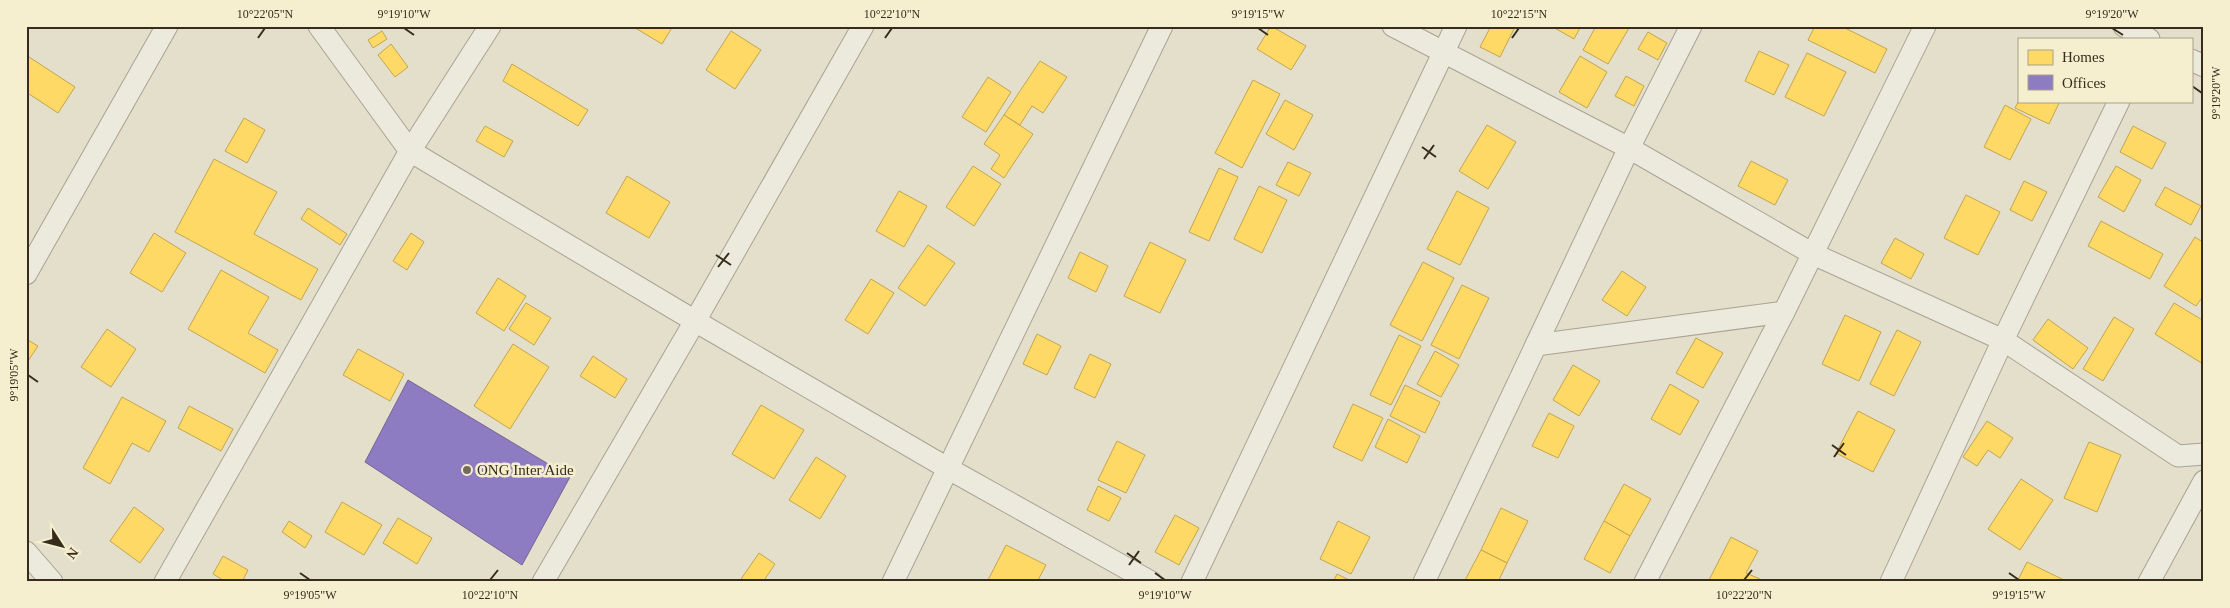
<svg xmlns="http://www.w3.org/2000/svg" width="2230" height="608" font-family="Georgia,serif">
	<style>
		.homes { fill: #ffd966; stroke: #c3a550 }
		.offices { fill: #8e7cc3; stroke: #746491 }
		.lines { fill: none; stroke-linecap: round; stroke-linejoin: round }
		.minor-casing { stroke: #a9a394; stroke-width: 23 }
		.minor { stroke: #ece9dd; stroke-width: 21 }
		.ticks { fill: none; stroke: #372c1c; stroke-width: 2 }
		.poi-dot { fill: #746b59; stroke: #f6efcf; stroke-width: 2 }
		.labels { text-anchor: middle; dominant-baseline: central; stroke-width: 5; stroke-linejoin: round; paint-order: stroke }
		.poi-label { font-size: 15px; fill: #372c1c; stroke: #f6efcf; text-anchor: start }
		.neatline { fill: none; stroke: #372c1c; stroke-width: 2 }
		.ticks-label { font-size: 12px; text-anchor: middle; fill: #372c1c }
	</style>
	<rect width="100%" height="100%" fill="#e4dfca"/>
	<g class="homes">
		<polygon points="632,26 673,26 662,44"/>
		<polygon points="1271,26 1306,46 1291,70 1257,49"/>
		<polygon points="1491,26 1515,27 1500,57 1480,47"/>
		<polygon points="1551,26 1581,26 1574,39"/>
		<polygon points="1596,26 1626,26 1629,28 1608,64 1583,50"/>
		<polygon points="1815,26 1841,26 1887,49 1875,73 1808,40"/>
		<polygon points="382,31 387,39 373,48 368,40"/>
		<polygon points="731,31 761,50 735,89 706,70"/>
		<polygon points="1648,32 1667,43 1658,60 1638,49"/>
		<polygon points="391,44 408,67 395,77 378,55"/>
		<polygon points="1759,51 1789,65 1774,95 1745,81"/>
		<polygon points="1807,53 1846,72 1824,116 1785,97"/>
		<polygon points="26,55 75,87 58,113 26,92"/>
		<polygon points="1580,56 1607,72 1587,108 1559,92"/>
		<polygon points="1040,61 1067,77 1043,113 1032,106 1020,125 1004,115"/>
		<polygon points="512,64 588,110 578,126 503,81"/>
		<polygon points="1626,76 1644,86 1634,106 1615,96"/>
		<polygon points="988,77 1011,92 986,132 962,117"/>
		<polygon points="1253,80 1280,94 1242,168 1215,153"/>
		<polygon points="1285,100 1313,115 1294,150 1266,134"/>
		<polygon points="2019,100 2019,101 2060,101 2049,124 2015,108"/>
		<polygon points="2005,105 2031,119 2010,160 1984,147"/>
		<polygon points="1004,115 1033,134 1004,178 991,169 1000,155 984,144"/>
		<polygon points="244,118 265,130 247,163 225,151"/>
		<polygon points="1487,125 1516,142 1488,189 1459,171"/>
		<polygon points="485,126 513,141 504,157 476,141"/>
		<polygon points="2133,126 2166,143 2152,169 2120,152"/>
		<polygon points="214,159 277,192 254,234 318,269 301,300 175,232"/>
		<polygon points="1751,161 1788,180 1775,205 1738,186"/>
		<polygon points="1288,162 1311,173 1299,196 1276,185"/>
		<polygon points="973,166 1001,184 974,226 946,207"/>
		<polygon points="2116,166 2141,180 2124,212 2098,197"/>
		<polygon points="1219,168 1238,177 1209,241 1189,232"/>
		<polygon points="627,176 670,202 649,238 606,213"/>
		<polygon points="2024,181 2047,192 2032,221 2010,210"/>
		<polygon points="1259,186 1287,200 1262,253 1234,239"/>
		<polygon points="2165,187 2201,206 2191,225 2155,205"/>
		<polygon points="899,191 927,206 904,247 876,231"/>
		<polygon points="1457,191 1489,208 1460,265 1427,249"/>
		<polygon points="1966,195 2000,212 1978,255 1944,238"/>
		<polygon points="308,208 347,234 340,245 301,219"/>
		<polygon points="2101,221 2163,254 2150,279 2088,246"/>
		<polygon points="154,233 186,253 162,292 130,273"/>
		<polygon points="411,233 424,242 407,270 393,261"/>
		<polygon points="2195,237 2204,243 2204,295 2196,306 2164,286"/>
		<polygon points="1895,238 1924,254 1911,279 1881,263"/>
		<polygon points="1150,242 1186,260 1160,313 1124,296"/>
		<polygon points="928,245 955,263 925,306 898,288"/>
		<polygon points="1080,252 1108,266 1096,292 1068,278"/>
		<polygon points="1423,262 1454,278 1422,341 1390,325"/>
		<polygon points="221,270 269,297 248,333 278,350 265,373 188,329"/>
		<polygon points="1622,271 1646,287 1627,316 1602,300"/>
		<polygon points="498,278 526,296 504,331 476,313"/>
		<polygon points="871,279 894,293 868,334 845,320"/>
		<polygon points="1462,285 1489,298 1459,359 1431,345"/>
		<polygon points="526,303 551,318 534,345 509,329"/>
		<polygon points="2174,303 2204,321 2203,364 2155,334"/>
		<polygon points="1845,315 1881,332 1859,381 1822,364"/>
		<polygon points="2114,317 2134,329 2103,381 2083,369"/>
		<polygon points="2048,319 2088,348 2073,369 2033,340"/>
		<polygon points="107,329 136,349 111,387 81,367"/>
		<polygon points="1897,330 1921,342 1894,396 1870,384"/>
		<polygon points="1037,334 1061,346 1047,375 1023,364"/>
		<polygon points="1399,335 1421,346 1391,405 1370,395"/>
		<polygon points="1696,338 1723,353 1703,388 1676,373"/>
		<polygon points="26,339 38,346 28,361 26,360"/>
		<polygon points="513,344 549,367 510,429 474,406"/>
		<polygon points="358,349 404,374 390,401 343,375"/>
		<polygon points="1435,351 1459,365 1441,397 1417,384"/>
		<polygon points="1090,354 1111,364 1095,398 1074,388"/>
		<polygon points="593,356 627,379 615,398 580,376"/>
		<polygon points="1573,365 1600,381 1579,416 1553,400"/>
		<polygon points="1670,384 1699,401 1680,435 1651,419"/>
		<polygon points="1405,385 1440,402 1425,433 1390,416"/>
		<polygon points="122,397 166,421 149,452 132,443 110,484 83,468"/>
		<polygon points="1353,404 1383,418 1362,461 1333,447"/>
		<polygon points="761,405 804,430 774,479 732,454"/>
		<polygon points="189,406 233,429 221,451 178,428"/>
		<polygon points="1858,411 1895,430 1873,472 1836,453"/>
		<polygon points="1549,413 1574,426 1558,458 1532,446"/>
		<polygon points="1388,419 1420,436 1407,463 1375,447"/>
		<polygon points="1987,421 2013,438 2000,458 1988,450 1977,466 1963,457"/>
		<polygon points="397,434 428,456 407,486 376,464"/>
		<polygon points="1117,441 1145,455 1126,493 1098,480"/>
		<polygon points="2089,442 2121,455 2097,512 2064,498"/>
		<polygon points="816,457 846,476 820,519 789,500"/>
		<polygon points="497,479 547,510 525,544 476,513"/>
		<polygon points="2021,479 2053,500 2020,550 1988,529"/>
		<polygon points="1624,484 1651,499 1630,536 1604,521"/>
		<polygon points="1098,486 1121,498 1109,521 1087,510"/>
		<polygon points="342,502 382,525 364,555 325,532"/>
		<polygon points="134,507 164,529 140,563 110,541"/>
		<polygon points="1501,508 1528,521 1507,563 1481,550"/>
		<polygon points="1175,515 1199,528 1179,565 1155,552"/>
		<polygon points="398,518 432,538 417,564 383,543"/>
		<polygon points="289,521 312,536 305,548 282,532"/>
		<polygon points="1338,521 1370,537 1351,574 1320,559"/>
		<polygon points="1604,521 1630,536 1610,573 1584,559"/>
		<polygon points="1731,537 1758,551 1746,573 1760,579 1758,582 1708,582"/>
		<polygon points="1006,545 1046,565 1037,582 987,582"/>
		<polygon points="1481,550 1507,563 1498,582 1464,582"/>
		<polygon points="759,553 775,564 763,582 739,582"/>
		<polygon points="223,556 248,570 242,582 226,582 213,574"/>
		<polygon points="2027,562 2064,580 2063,582 2017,582"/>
		<polygon points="1337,574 1353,582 1333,582"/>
	</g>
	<polygon class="offices" points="408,380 570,477 522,565 365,462"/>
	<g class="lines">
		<defs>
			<g id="minor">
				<polyline points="319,26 410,151 695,321 949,469 1151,582"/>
				<polyline points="1393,26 1629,148 1813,254 2003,340 2178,456 2204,454"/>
				<polyline points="2124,26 2149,39"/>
				<polyline points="2191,60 2204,66"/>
				<polyline points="26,274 167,26"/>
				<polyline points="1536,345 1784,312"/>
				<polyline points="26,552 52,582"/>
				<polyline points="165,582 410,151 490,26"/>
				<polyline points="543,582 695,321 863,26"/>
				<polyline points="893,582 1162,26"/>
				<polyline points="1192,582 1456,26"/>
				<polyline points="1424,582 1629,148 1691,26"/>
				<polyline points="1645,582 1784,312 1925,26"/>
				<polyline points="1891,582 2003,340 2119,101"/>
				<polyline points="2149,582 2204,481"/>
			</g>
		</defs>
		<use href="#minor" class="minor-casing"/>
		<use href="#minor" class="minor"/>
	</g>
	<path class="ticks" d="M 404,28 L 414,35M 1258,28 L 1268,35M 2112,28 L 2123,35M 258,38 L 265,28M 885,38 L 892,28M 1512,38 L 1519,28M 2192,86 L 2202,93M 1422,147 L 1436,157M 1424,159 L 1434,145M 716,255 L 731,265M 718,267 L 729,253M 28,375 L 38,382M 1832,445 L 1846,455M 1834,457 L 1844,443M 1127,553 L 1141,563M 1129,565 L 1139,551M 300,573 L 310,580M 1155,573 L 1165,580M 2009,573 L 2019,580M 490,580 L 498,570M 1744,580 L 1752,570"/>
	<circle class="poi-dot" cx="467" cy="470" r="5"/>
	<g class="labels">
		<g class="poi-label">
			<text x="477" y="470">ONG Inter Aide</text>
		</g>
	</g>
	<rect width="2230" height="608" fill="none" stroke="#f6efcf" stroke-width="55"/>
	<rect x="2018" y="38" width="175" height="65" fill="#f6efcf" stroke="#aaa187"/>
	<rect x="2028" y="50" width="25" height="15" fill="#ffd966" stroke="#aaa187"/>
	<text x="2062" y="62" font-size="15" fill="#372c1c">Homes</text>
	<rect x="2028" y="75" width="25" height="15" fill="#8e7cc3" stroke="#aaa187"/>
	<text x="2062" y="88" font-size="15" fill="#372c1c">Offices</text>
	<g transform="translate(62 546) rotate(126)" stroke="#f6efcf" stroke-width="4" paint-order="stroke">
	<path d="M0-4L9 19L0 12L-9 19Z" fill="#372c1c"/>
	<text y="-8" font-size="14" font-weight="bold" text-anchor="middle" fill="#372c1c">N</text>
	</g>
	<rect x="28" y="28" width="2174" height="552" class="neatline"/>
	<g class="ticks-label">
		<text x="265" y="18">10°22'05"N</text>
		<text x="404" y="18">9°19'10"W</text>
		<text x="892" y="18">10°22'10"N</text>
		<text x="1258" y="18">9°19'15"W</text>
		<text x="1519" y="18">10°22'15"N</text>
		<text x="2112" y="18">9°19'20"W</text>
		<text transform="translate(2216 93) rotate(-90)" y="4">9°19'20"W</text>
		<text transform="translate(14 375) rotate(-90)" y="4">9°19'05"W</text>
		<text x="310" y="599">9°19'05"W</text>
		<text x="490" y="599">10°22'10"N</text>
		<text x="1165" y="599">9°19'10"W</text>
		<text x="1744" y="599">10°22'20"N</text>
		<text x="2019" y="599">9°19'15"W</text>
	</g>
</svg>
